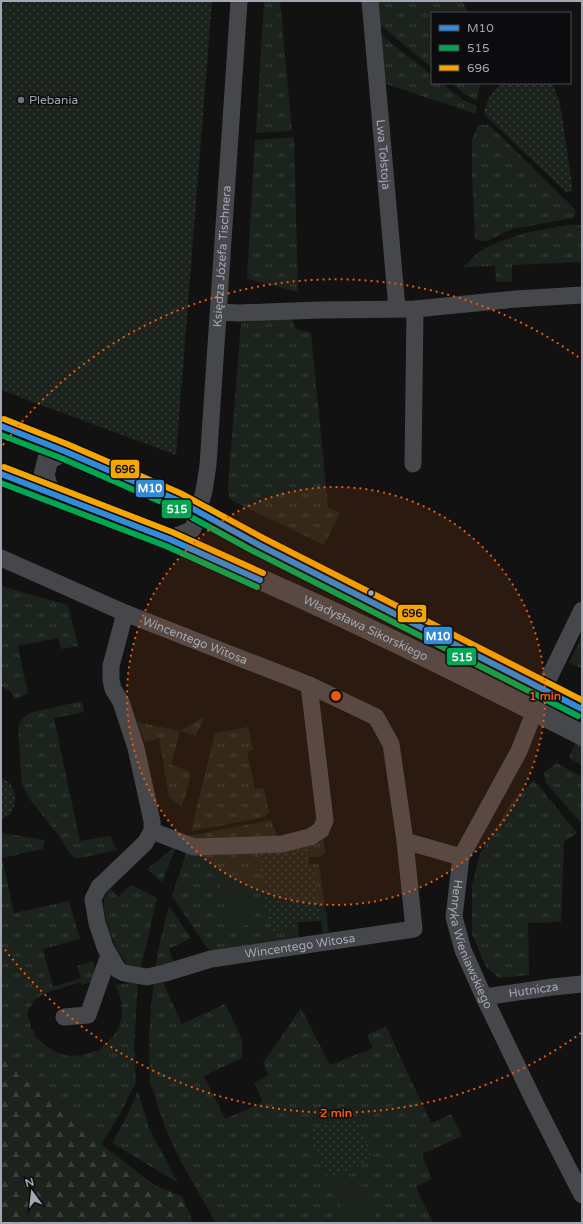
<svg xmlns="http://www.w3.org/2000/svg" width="583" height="1224" font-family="'Varela Round',sans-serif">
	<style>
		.grass { fill: url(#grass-tufts) }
		.forest { fill: url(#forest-firs) }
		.park { fill: url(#park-dots) }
		.pitch { fill: #1c221c }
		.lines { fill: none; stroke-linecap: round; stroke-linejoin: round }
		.minor { stroke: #46474b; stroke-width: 17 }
		.tertiary { stroke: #46474b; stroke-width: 21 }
		.bus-1-casing { stroke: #0c0c0e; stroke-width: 9 }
		.bus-2-casing { stroke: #0c0c0e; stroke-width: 9 }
		.bus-3-casing { stroke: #0c0c0e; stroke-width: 9 }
		.bus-1 { stroke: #338bd7; stroke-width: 6 }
		.bus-2 { stroke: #00a651; stroke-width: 6 }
		.bus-3 { stroke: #f7a600; stroke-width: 6 }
		.ring { fill: none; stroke: #e8590c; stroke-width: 2; stroke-dasharray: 2 4 }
		.poi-dot { fill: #70737b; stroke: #0c0c0e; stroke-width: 1.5 }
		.bus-dot { fill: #a2a7b3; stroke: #0c0c0e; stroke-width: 1.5 }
		.labels { text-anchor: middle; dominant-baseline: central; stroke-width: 3; stroke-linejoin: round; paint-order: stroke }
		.poi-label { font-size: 12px; fill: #a2a7b3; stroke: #0c0c0e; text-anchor: start }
		.street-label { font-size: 12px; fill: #a2a7b3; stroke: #0c0c0e }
		.centre { fill: #e8590c; stroke: #0c0c0e; stroke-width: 2 }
		.ring-label { font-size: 12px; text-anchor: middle; font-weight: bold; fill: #e8590c; stroke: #0c0c0e; stroke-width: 3; stroke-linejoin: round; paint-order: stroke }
		.line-badge { stroke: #0c0c0e; stroke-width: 1.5 }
		.badge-label { font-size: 11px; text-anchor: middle; font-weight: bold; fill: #fff }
		.pale-badge-label { font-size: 11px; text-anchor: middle; font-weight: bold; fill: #111 }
	</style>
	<defs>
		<pattern id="grass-tufts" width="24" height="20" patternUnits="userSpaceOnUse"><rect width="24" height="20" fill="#1c221c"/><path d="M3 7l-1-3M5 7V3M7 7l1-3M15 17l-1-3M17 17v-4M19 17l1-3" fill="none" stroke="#3a3f3b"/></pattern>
		<pattern id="forest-firs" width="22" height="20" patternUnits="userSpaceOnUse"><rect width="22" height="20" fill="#1c221c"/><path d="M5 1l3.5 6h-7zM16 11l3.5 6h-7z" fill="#3a3f3b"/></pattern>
		<pattern id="park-dots" width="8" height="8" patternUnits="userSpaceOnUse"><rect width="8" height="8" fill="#1c221c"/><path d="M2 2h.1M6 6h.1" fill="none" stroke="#3a3f3b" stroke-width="1.8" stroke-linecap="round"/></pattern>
	</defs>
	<rect width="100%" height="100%" fill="#121212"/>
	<g class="grass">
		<polygon points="264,1 280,1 292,131 256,133"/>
		<polygon points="373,1 463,1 468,13 432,13 432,68 374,20"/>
		<polygon points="375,30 432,75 432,83 442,83 463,100 477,106 476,114 380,82"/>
		<polygon points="451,83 480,83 477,101 465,94"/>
		<polygon points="478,125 489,125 574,208 576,214 573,218 512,229 487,241 481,241 475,239 472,175 472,140"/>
		<polygon points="294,137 298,292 247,279 255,140"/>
		<path d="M 569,225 L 582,225 L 582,262 L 512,265 L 512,282 L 496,282 L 495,266 L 463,267 C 468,263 474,256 479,252 C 506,235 538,230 569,225 Z"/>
		<polygon points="292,319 295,329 311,333 328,507 340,513 324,545 233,501 229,496 228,488 241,322"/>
		<polygon points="1,586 68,605 78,646 61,649 58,638 18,646 28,694 15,699 11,692 1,686"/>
		<polygon points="582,636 582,669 569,663"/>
		<polygon points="82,701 84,712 54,718 80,841 110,836 117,850 80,858 75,858 70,854 58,835 31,801 22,785 18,727 22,719 29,713"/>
		<polygon points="205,716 196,736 180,731 171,765 187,770 191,774 182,807 169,797 159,738 145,742 137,722 180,731"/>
		<polygon points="248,727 253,750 247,752 255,789 264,788 269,812 265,817 191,831 215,733"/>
		<polygon points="575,743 582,746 582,765 569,758"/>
		<polygon points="557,763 582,777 582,824 546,783 544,772"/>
		<polygon points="534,780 577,833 564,842 561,922 528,923 529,975 499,978 486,967 472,934 472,885 480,853 512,802"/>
		<polygon points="271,820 278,838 192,839 188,836"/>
		<path d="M 1,833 L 45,840 L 43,849 L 2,858 L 14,913 L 69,901 L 80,939 L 43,949 L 53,987 L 81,978 L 77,966 L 93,961 L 98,980 L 82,985 L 81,982 L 43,994 L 36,999 L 35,999 L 27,1013 L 31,1028 L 35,1033 L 34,1035 C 54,1055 69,1061 96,1051 L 97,1052 C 103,1046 110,1041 114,1035 C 125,1021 124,999 115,985 L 138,982 L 134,1046 L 136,1082 L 119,1116 L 101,1144 L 52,1092 L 1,1045 Z"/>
		<polygon points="323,839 326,853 319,857 309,857 309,864 319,864 329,934 323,934 321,921 297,922 299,937 209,951 172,896 186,853 243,853 304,848"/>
		<polygon points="177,845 162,882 147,869"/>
		<path d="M 131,885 L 157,898 L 140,971 C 137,970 133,969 131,968 C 117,956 99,914 105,896 C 106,893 109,890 110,888 L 118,897 Z"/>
		<polygon points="169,906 191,938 169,949 174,965 155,968 159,946"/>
		<polygon points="162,980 182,1024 225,1004 242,1039 242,1058 204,1076 225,1119 263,1102 254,1083 268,1075 263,1063 301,1008 330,1065 373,1048 367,1035 386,1026 431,1123 451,1114 462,1136 422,1154 432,1179 416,1187 433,1223 216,1223 181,1162 164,1125 150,1081 149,1033 152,997 155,981"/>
		<polygon points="138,1091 149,1128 178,1183 112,1143 126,1118"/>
	</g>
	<polygon class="forest" points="1,1045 52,1092 101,1144 156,1186 182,1196 193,1223 1,1223"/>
	<g class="park">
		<polygon points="1,1 212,1 176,455 1,390"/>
		<polygon points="501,83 552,83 560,103 572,185 572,190 569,193 566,192 486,116 484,111 489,97"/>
		<path d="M 1,778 C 16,782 20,804 9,815 C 7,817 3,818 1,819 Z"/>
		<polygon points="308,846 309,864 313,864 321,920 297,922 298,928 270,931 258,852 304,848"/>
		<polygon points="354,1113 373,1160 328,1178 310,1130"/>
	</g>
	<g class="pitch">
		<polygon points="246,873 256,923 229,929 219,878"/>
		<polygon points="358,1175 377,1221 373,1223 348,1223 333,1185"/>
	</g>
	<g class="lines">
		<g class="minor">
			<path id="s1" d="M 370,1 L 397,308"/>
			<polyline points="219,312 239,313 319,310 415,309 516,299 582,295"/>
			<polyline points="413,464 415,309"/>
			<path id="s2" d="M 169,539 L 193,529 L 204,491 L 208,465 L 239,1"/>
			<path id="s3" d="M 1,558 L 125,613 L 309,685 L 376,717 L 391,744 L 405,841 L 461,857"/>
			<path id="s4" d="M 582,610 L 543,690 L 519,751 L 461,857 L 454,917 L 463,950 L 484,997 L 536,1105 L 582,1195"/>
			<path id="s5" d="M 125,613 L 111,666 L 111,680 L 113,689 L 121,702 L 136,748 L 152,821 L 152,831 L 145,843 L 99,887 L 93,899 L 97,923 L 105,947 L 118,970 L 124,973 L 147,977 L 165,973 L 211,959 L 414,929 L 405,841"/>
			<polyline points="152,831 194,847 282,844 310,837 321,830 325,820 309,685"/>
			<path id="s6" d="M 484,997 L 553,987 L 582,984"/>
			<polyline points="64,1017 88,1015 109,955"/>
		</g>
		<g class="tertiary">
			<polyline points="1,426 64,451 177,500 259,545 543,690 582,709"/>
			<path id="s7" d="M 1,474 C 34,485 67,499 99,512 C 264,576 424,654 582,735"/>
			<polyline points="49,492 44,475 48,459 64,451"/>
		</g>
		<defs>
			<g id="bus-1">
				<polyline points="1,426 64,451 177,500 259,545 582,709"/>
				<polyline points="1,474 169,539 260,580"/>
			</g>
			<g id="bus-2">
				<polyline points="1,435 61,458 173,507 255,552 578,716"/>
				<polyline points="1,483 166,546 257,587"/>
			</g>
			<g id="bus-3">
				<polyline points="4,419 67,444 180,493 263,538 582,700"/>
				<polyline points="4,467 172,532 263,573"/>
			</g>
		</defs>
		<use href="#bus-1" class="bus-1-casing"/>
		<use href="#bus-2" class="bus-2-casing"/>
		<use href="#bus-3" class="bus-3-casing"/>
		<use href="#bus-1" class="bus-1"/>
		<use href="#bus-2" class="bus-2"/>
		<use href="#bus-3" class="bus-3"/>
	</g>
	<circle cx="336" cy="696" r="209" fill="#e8590c" fill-opacity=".12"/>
	<g class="ring">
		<circle cx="336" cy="696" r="209"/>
		<path d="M581 1033A417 417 0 0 1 3 947M3 445A417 417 0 0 1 581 359"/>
	</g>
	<circle class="poi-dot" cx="21" cy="100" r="4"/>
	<circle class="bus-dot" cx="371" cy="593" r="3.5"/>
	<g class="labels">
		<g class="poi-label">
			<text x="29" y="100">Plebania</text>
		</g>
		<g class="street-label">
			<text stroke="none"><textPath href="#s1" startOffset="154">Lwa Tołstoja</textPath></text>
			<text stroke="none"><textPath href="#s2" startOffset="301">Księdza Józefa Tischnera</textPath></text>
			<text stroke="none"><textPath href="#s7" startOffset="396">Władysława Sikorskiego</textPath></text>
			<text stroke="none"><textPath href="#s3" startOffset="211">Wincentego Witosa</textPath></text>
			<text stroke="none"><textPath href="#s4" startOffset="366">Henryka Wieniawskiego</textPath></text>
			<text stroke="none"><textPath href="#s5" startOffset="580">Wincentego Witosa</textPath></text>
			<text stroke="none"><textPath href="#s6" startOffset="50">Hutnicza</textPath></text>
		</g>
	</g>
	<circle cx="336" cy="696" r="6" class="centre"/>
	<g class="ring-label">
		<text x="545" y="700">1 min</text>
		<text x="336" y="1117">2 min</text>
	</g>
	<g class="line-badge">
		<rect x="110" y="459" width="30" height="20" rx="4" fill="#f7a600"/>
		<rect x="135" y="479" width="30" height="19" rx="4" fill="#338bd7"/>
		<rect x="161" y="499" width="31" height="20" rx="4" fill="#00a651"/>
		<rect x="397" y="604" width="30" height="19" rx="4" fill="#f7a600"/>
		<rect x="423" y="626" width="30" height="19" rx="4" fill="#338bd7"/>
		<rect x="446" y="647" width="31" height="19" rx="4" fill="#00a651"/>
	</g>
	<g class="badge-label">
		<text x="150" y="492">M10</text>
		<text x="177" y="513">515</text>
		<text x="438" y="640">M10</text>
		<text x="462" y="661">515</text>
	</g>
	<g class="pale-badge-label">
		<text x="125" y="473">696</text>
		<text x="412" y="617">696</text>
	</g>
	<rect width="583" height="1224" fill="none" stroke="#a2a7b3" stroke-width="4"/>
	<rect x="431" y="12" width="140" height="72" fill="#0c0c0e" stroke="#484a50"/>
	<rect x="439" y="25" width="20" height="6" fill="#338bd7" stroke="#484a50"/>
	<text x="467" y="32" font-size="12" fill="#a2a7b3">M10</text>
	<rect x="439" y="45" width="20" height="6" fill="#00a651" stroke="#484a50"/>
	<text x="467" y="52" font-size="12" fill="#a2a7b3">515</text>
	<rect x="439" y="65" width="20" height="6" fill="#f7a600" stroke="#484a50"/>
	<text x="467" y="72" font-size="12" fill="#a2a7b3">696</text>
	<g transform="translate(32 1192) rotate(345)" stroke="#0c0c0e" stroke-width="3" paint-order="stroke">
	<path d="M0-3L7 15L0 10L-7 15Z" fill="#a2a7b3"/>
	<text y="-6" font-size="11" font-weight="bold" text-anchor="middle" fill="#a2a7b3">N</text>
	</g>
</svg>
